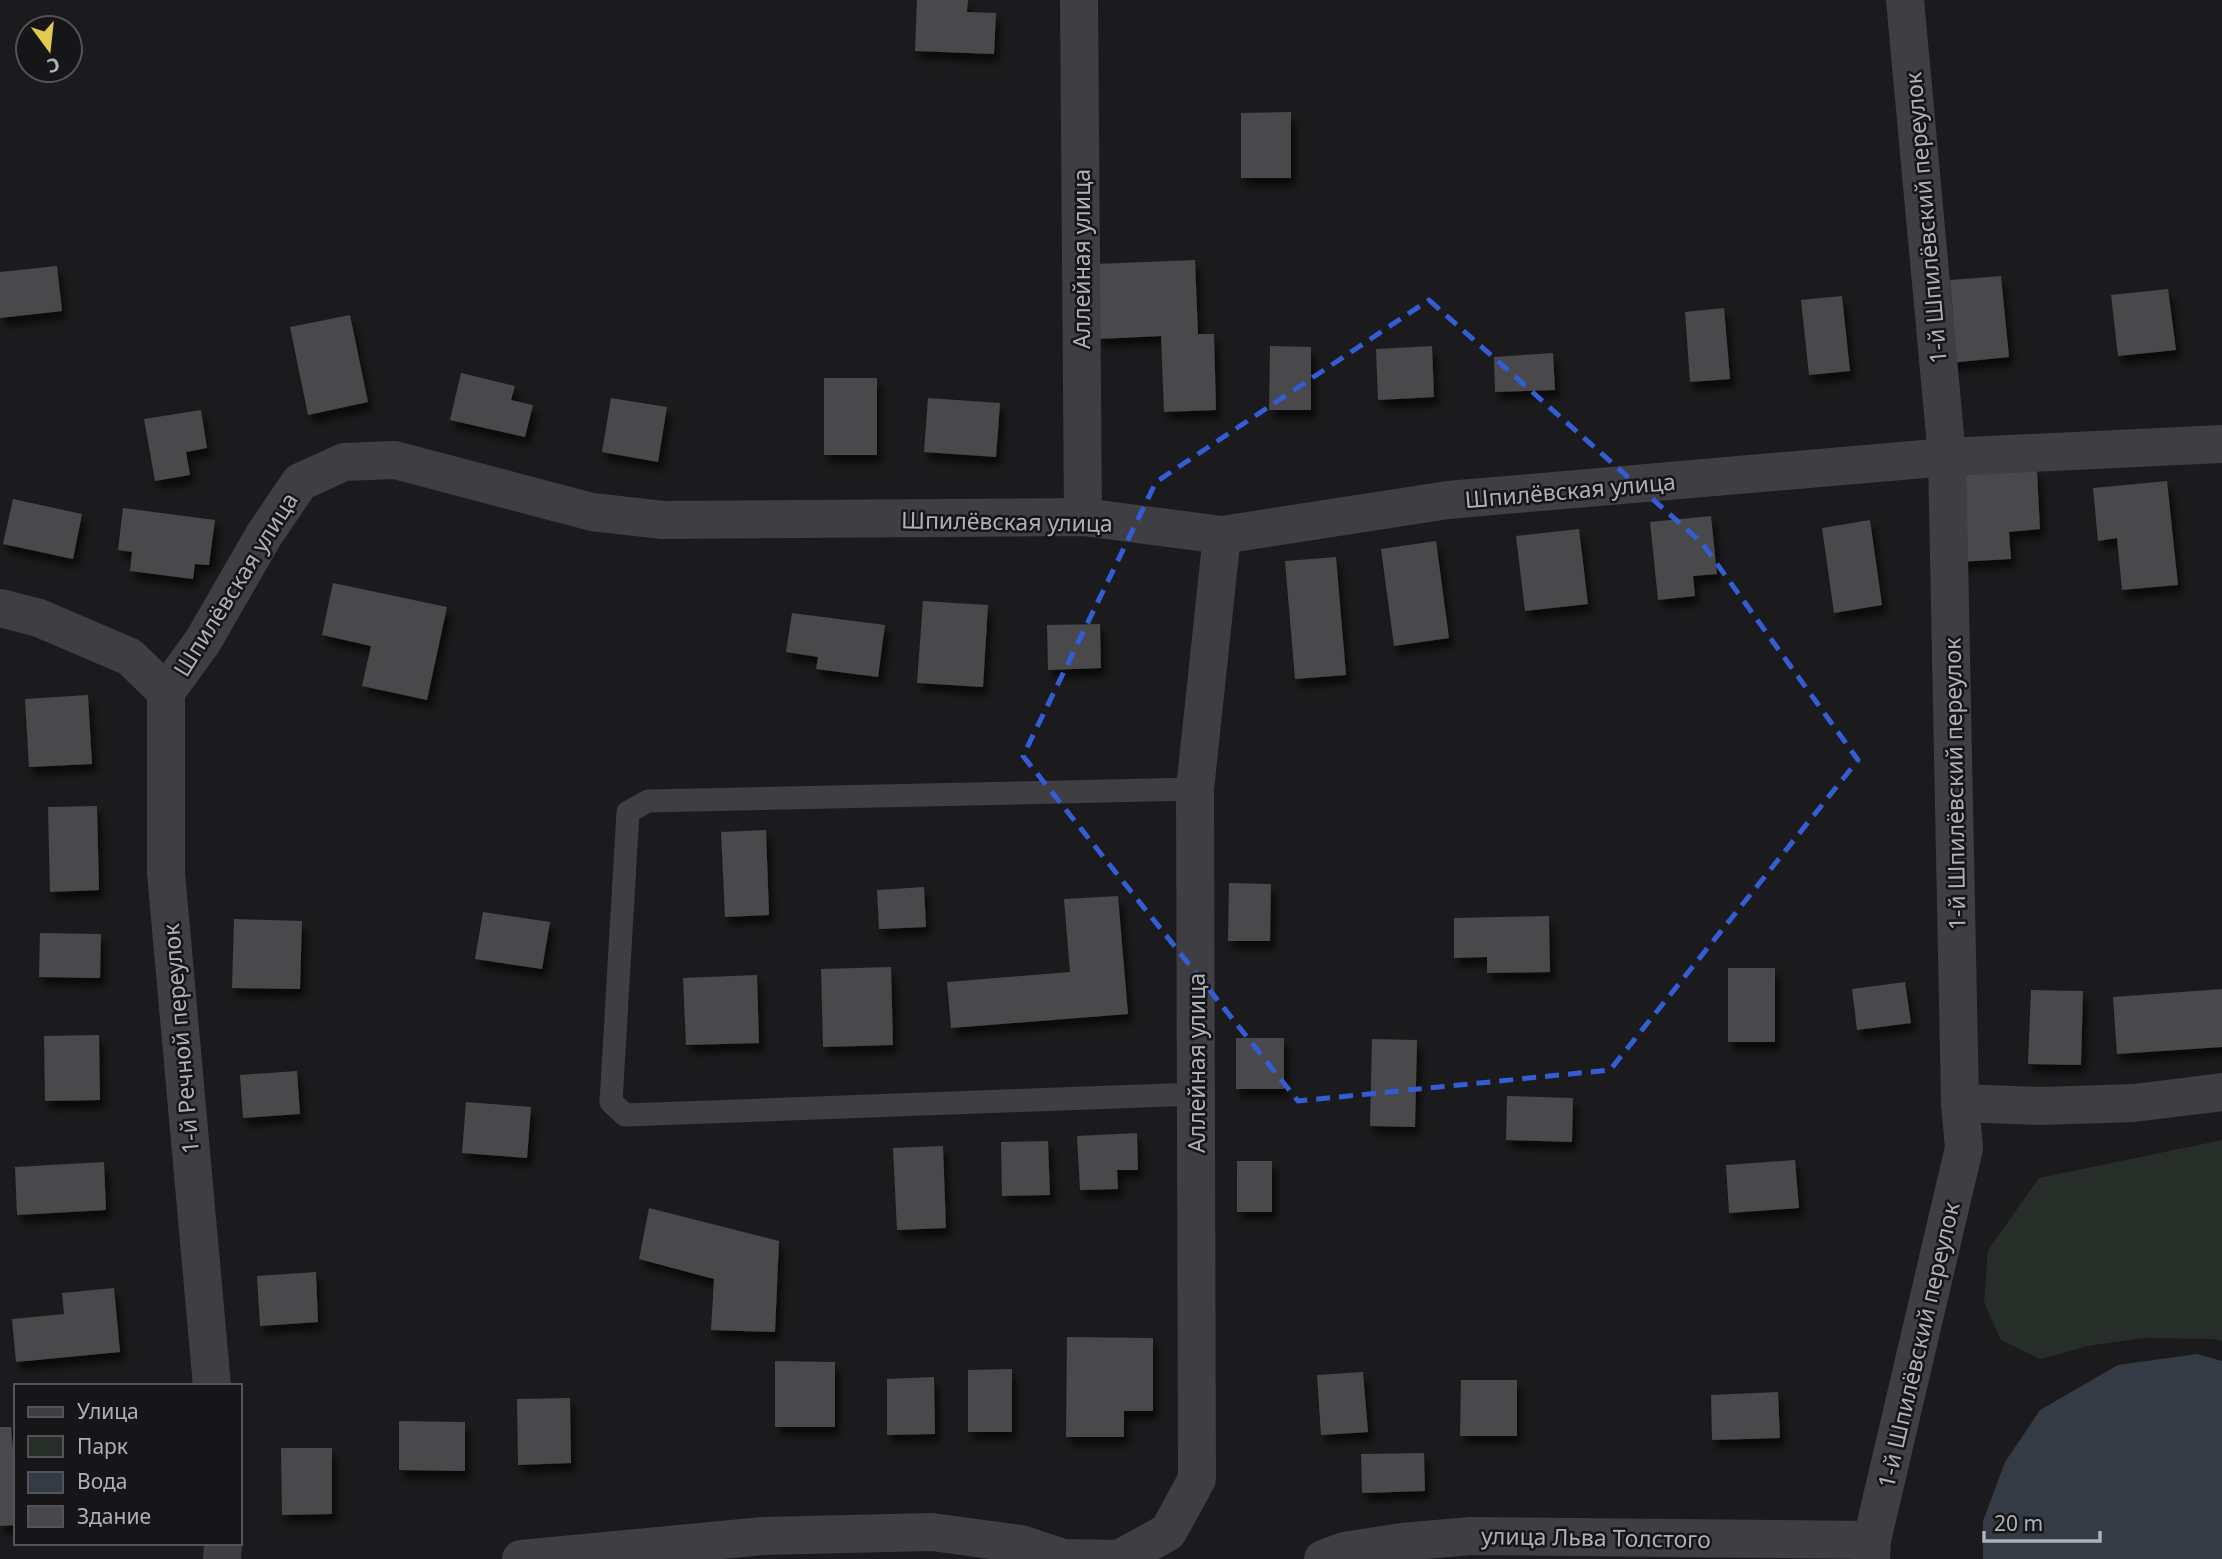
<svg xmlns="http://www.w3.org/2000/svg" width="2222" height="1559" font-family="'Noto Sans',sans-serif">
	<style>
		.green { fill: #272e29 }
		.water { fill: #353b44 }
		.building { fill: #48484c; filter: url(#shadow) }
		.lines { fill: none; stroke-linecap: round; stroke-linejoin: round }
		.lane { stroke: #3e3e43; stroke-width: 23 }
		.street { stroke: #3e3e43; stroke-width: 38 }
		.marked { fill: none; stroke: #335dd4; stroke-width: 5; stroke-dasharray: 14 9; stroke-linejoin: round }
		.labels { text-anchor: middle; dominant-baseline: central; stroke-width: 5; stroke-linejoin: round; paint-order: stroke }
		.street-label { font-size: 23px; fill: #aeb0ba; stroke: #161517 }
	</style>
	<defs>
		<filter id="shadow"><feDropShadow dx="4.5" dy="8" stdDeviation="3.5" flood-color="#0009"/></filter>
	</defs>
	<rect width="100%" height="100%" fill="#1b1a1c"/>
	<polygon class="green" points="2222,1140 2222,1341 2213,1339 2143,1338 2088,1346 2040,1359 2001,1340 1984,1302 1988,1250 2039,1178"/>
	<polygon class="water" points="2197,1354 2222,1361 2222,1559 1983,1559 1983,1521 2005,1462 2040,1410 2118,1365"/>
	<g class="building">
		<polygon points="917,0 968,0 967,12 996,13 994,54 915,51"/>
		<polygon points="1291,112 1291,178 1241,178 1241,113"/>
		<polygon points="1195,260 1198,334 1214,334 1216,410 1164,412 1161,336 1098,339 1095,264"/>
		<polygon points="57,266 62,311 0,318 0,272"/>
		<polygon points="2001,276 2009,357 1940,364 1936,317 1953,316 1950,280"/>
		<polygon points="2168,289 2176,350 2118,356 2111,295"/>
		<polygon points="1842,296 1850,371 1809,375 1801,300"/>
		<polygon points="1724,308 1730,379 1690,382 1685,312"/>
		<polygon points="350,315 368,402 308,415 290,327"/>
		<polygon points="1270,346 1311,347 1311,410 1269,410"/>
		<polygon points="1432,346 1434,397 1378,400 1376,349"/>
		<polygon points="1553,353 1555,390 1495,392 1494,357"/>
		<polygon points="461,373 515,386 511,400 533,405 525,437 450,420"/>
		<rect x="824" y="378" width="53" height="77"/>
		<polygon points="611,398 667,407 658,462 602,452"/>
		<polygon points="928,398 1000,403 996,457 924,452"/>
		<polygon points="201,410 207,448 186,452 190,475 155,481 144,419"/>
		<polygon points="2037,471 2040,529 2009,532 2011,559 1957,562 1952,475"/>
		<polygon points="2167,481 2178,585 2122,590 2117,538 2098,541 2093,488"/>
		<polygon points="13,499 82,514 73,559 3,544"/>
		<polygon points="123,508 215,520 209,565 195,564 193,579 130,571 132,552 118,550"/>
		<polygon points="1711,516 1717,574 1693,576 1695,596 1658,600 1650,522"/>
		<polygon points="1870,520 1882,605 1834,613 1822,528"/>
		<polygon points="1579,529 1588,604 1525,611 1516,536"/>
		<polygon points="1436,541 1449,638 1394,646 1381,549"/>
		<polygon points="1336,557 1346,675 1295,679 1285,561"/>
		<polygon points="333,583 447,607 427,700 362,686 371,646 322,635"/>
		<polygon points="923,601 988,605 983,687 917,683"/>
		<polygon points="792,613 885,625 878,677 816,669 818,657 786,652"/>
		<polygon points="1100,624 1101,668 1048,670 1047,625"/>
		<polygon points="88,695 92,764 29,767 25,699"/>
		<polygon points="97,806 99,890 50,892 48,807"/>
		<polygon points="766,830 769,915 725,917 721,832"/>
		<polygon points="1229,883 1271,884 1270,941 1228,941"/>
		<polygon points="924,887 926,927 879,929 877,890"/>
		<polygon points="1118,896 1128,1014 951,1028 947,982 1070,972 1064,899"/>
		<polygon points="483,912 550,922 542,969 475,959"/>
		<polygon points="1549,916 1550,972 1487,973 1487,957 1454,958 1454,918"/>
		<polygon points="234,919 302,921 300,989 232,988"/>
		<polygon points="40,933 101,934 100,978 39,977"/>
		<polygon points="891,967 893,1045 823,1047 821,969"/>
		<rect x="1728" y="968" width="47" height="74"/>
		<polygon points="757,975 759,1043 686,1045 683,978"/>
		<polygon points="1905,982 1911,1023 1857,1030 1852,989"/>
		<polygon points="2222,989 2222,1047 2117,1054 2113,997"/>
		<polygon points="2031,990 2083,991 2081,1065 2028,1064"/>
		<polygon points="99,1035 100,1100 45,1101 44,1036"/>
		<rect x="1236" y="1038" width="48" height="51"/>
		<polygon points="1372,1039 1417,1040 1415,1127 1370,1126"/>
		<polygon points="297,1071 300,1114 243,1118 240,1075"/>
		<polygon points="1507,1096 1573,1098 1572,1142 1506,1140"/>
		<polygon points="466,1102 531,1107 527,1158 462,1153"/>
		<polygon points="1137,1133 1138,1170 1117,1170 1118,1189 1080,1190 1077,1136"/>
		<polygon points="1048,1141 1050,1195 1002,1196 1001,1142"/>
		<polygon points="943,1146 946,1228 897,1230 893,1148"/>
		<polygon points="1795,1160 1799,1208 1729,1213 1726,1165"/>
		<rect x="1237" y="1161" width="35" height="51"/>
		<polygon points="104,1162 106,1210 17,1215 15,1167"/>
		<polygon points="649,1208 779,1241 775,1332 711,1330 714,1279 639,1259"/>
		<polygon points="316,1272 318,1322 260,1326 257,1276"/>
		<polygon points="114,1288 120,1352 16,1362 12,1319 64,1314 62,1293"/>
		<polygon points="1067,1337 1153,1338 1153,1411 1124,1411 1124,1437 1066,1437"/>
		<polygon points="775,1361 835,1362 835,1427 775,1427"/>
		<polygon points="1012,1369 1012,1432 968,1432 968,1370"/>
		<polygon points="1363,1372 1368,1432 1321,1435 1317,1375"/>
		<polygon points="934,1377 935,1434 887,1435 887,1379"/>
		<polygon points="1461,1380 1517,1380 1517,1436 1460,1436"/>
		<polygon points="1778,1392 1780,1438 1712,1440 1711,1395"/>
		<polygon points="570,1398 571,1463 518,1465 517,1399"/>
		<polygon points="399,1421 465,1422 465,1471 399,1470"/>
		<polygon points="0,1427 11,1427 16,1484 16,1525 0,1526"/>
		<polygon points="281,1448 332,1448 332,1514 282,1515"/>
		<polygon points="1424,1453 1425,1491 1362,1493 1361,1454"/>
	</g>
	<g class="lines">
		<polyline class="lane" points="1195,789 648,801 628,812 611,1102 625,1115 1196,1094"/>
		<g class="street">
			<polyline points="1079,0 1083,517"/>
			<polyline points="0,608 39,618 130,657 166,692"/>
			<polyline points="166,692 203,641 264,535 300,482 344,462 395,460 592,512 663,520 1083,517 1222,535 1448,500 1947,457 2222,444"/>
			<polyline points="166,692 166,873 212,1386"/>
			<polyline points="1960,1103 2041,1106 2134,1103 2222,1092"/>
			<polyline points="1121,1558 1168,1532 1197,1479 1195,789 1222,535"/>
			<polyline points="222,1559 223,1543"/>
			<polyline points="521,1559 763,1536 932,1532 1021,1544 1063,1558 1123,1559"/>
			<polyline points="1323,1559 1344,1551 1402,1542 1471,1536 1872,1540"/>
			<polyline points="1871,1559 1872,1540 1964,1148 1960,1103 1947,457 1905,0"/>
		</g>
	</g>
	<path class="marked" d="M 1429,300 L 1702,543 L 1858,760 L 1610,1070 L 1298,1101 L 1023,756 L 1156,482 Z"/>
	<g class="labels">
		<g class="street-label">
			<text transform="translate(1925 218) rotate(-95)">1-й Шпилёвский переулок</text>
			<text transform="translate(1081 259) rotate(-90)">Аллейная улица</text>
			<text transform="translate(1570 490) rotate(-5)">Шпилёвская улица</text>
			<text transform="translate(1007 521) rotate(1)">Шпилёвская улица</text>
			<text transform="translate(235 584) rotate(-58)">Шпилёвская улица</text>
			<text transform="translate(1954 784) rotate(-91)">1-й Шпилёвский переулок</text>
			<text transform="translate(180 1039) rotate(-95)">1-й Речной переулок</text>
			<text transform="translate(1196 1063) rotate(-90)">Аллейная улица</text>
			<text transform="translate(1918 1345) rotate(-77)">1-й Шпилёвский переулок</text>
			<text transform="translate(1596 1537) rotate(1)">улица Льва Толстого</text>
		</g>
	</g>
	<rect x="14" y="1384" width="228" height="161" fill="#161517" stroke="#535358" stroke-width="2"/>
	<rect x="28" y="1407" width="35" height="10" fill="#3e3e43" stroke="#535358" stroke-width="2"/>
	<text x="77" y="1419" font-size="21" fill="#aeb0ba">Улица</text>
	<rect x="28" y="1436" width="35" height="21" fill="#272e29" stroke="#535358" stroke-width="2"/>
	<text x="77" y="1454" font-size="21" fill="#aeb0ba">Парк</text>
	<rect x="28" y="1472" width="35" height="21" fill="#353b44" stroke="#535358" stroke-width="2"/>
	<text x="77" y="1489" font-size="21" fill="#aeb0ba">Вода</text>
	<rect x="28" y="1506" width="35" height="21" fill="#48484c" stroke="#535358" stroke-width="2"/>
	<text x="77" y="1524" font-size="21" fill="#aeb0ba">Здание</text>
	<g transform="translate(49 49) rotate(165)"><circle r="33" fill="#161517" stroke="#535358" stroke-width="2"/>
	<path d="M0-5L12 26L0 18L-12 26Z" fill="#e0cb4f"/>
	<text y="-10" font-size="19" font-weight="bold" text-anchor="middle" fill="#aeb0ba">С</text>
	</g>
	<path d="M1984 1531v10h116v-10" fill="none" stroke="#aeb0ba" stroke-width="3.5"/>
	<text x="1994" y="1531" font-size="21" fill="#aeb0ba" stroke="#161517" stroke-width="5" paint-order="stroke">20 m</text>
</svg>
